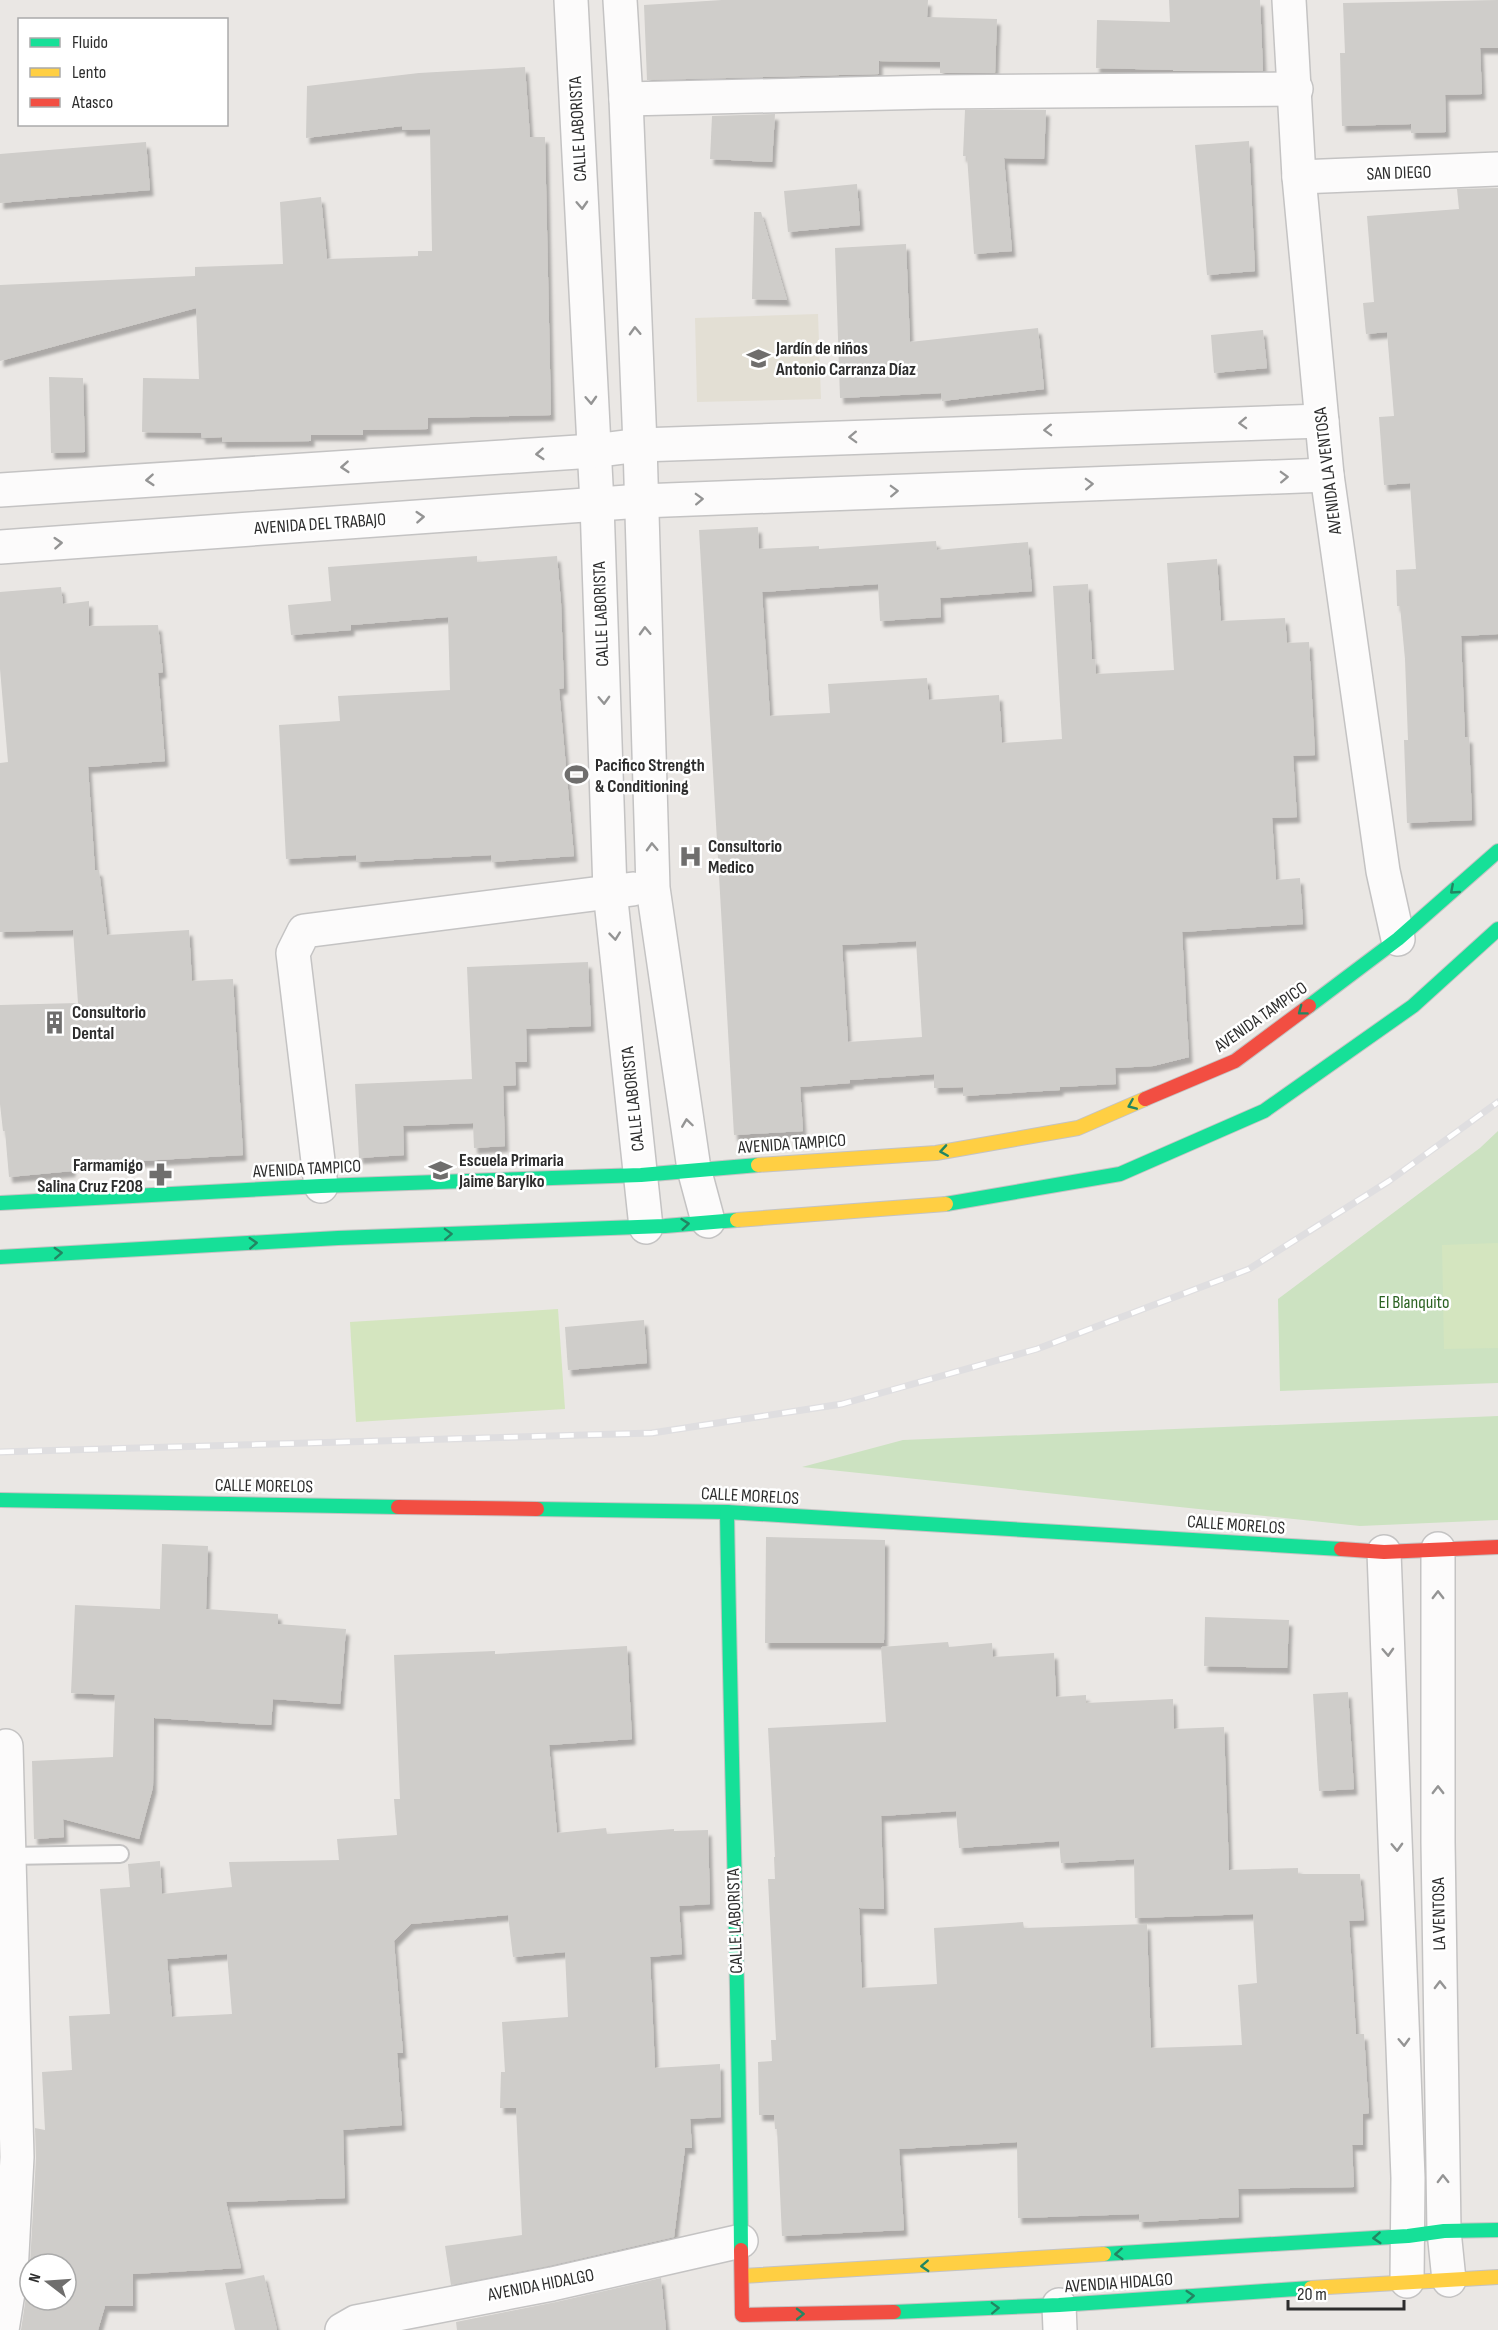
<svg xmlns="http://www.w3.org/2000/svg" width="1498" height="2330" font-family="'Sofia Sans Condensed',sans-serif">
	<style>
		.education { fill: #e3dfd4 }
		.green { fill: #cce2c1 }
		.pitch { fill: #d4e5bf }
		.building { fill: #cfcdca; fill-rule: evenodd; filter: url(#shadow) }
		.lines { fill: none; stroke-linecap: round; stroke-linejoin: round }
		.lane-casing { stroke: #c4c3c3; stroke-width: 20 }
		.street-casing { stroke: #c4c3c3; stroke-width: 36 }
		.fast-casing { stroke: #c4c3c3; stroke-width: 16 }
		.slow-casing { stroke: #c4c3c3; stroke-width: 16 }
		.jam-casing { stroke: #c4c3c3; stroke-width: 16 }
		.lane { stroke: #fcfbfb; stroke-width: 16 }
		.street { stroke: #fcfbfb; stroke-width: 33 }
		.fast { stroke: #16e098; stroke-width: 14 }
		.slow { stroke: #ffcf43; stroke-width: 14 }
		.jam { stroke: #f24e42; stroke-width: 14 }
		.rail-casing { stroke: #dfdee0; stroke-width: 7 }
		.rail { stroke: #fff; stroke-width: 4.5; stroke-dasharray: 14; stroke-linecap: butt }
		.oneway { stroke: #949494 }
		.oneway2 { stroke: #228662 }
		.labels { text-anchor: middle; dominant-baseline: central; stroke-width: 5; stroke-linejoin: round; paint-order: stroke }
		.street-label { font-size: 18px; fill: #2d2d2d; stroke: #fff }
		.poi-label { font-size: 18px; font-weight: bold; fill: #2d2d2d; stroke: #fff; text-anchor: start }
		.park-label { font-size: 18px; fill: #2c6323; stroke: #fff }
	</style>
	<defs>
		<filter id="shadow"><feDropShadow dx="3.5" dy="6" stdDeviation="1.5" flood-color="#0004"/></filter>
	</defs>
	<rect width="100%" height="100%" fill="#eae7e4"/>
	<polygon class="education" points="818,314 821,399 697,402 695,318"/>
	<g class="green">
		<polygon points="1498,1131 1498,1383 1280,1391 1278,1299 1480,1148"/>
		<polygon points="1498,1416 1498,1520 1360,1526 802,1467 903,1440"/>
	</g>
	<g class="pitch">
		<polygon points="1498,1243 1498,1348 1444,1349 1442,1245"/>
		<polygon points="558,1309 565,1409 356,1422 350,1322"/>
	</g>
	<g class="building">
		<polygon points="722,0 928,0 927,17 997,19 995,73 940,73 940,62 879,61 879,74 647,80 644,5"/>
		<polygon points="1169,0 1260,0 1263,71 1173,71 1173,70 1096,68 1097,20 1170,22"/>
		<polygon points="1498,0 1498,48 1480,48 1482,94 1445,95 1446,132 1411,133 1411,124 1342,126 1340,53 1345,53 1343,3"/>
		<polygon points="525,67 530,137 545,137 551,415 428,418 428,429 363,430 363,435 311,435 311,441 222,442 222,437 202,438 201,433 142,432 143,378 199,379 196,308 0,361 0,285 195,276 195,267 283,264 280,202 321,197 327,259 418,256 418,251 432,251 430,129 402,130 402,126 306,138 307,86 419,73"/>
		<polygon points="965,110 1046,110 1044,159 1004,158 1012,251 974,254 967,156 963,156"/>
		<polygon points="775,114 772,162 710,159 712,116"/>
		<polygon points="1249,141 1255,271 1207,275 1195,145"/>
		<polygon points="146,142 150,190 0,203 0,154"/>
		<polygon points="857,184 860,225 788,232 784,191"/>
		<polygon points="1498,188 1498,634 1461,636 1465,737 1469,737 1472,820 1407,823 1404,740 1408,740 1405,659 1400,606 1397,606 1396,570 1416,569 1410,483 1384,485 1379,417 1394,416 1387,332 1366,334 1363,303 1374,302 1367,216 1459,209 1457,189"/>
		<polygon points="754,212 761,212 787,300 752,299"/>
		<polygon points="906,244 910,342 1038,328 1044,389 942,401 941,393 840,398 835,248"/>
		<polygon points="1263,330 1267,368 1214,373 1211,335"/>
		<polygon points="49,377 83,378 85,452 51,453"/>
		<path d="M 758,527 L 759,549 L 819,546 L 819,549 L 936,541 L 937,550 L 1028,542 L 1032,591 L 940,598 L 941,617 L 880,621 L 878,584 L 762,592 L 770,716 L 830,713 L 828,684 L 927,678 L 929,700 L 999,695 L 1002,743 L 1062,739 L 1053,586 L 1088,584 L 1092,659 L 1095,659 L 1096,674 L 1174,670 L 1167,563 L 1217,559 L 1221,621 L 1285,618 L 1287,643 L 1309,642 L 1315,755 L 1293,756 L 1297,817 L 1272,818 L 1276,880 L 1300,878 L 1303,924 L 1182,932 L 1189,1057 L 1153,1066 L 1115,1068 L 1116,1084 L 1060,1087 L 1060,1090 L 963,1096 L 963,1087 L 934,1088 L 934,1074 L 850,1080 L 850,1083 L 800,1087 L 803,1131 L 734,1135 L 699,530 ZM 916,941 L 922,1037 L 848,1042 L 842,945 Z"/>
		<polygon points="477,556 477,562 557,556 561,603 564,688 559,689 574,856 492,862 491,855 356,862 356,855 286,859 279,725 340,721 338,696 450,690 448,617 351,625 351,630 291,635 288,605 331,601 328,567"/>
		<polygon points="61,587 63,604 89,601 89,626 158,625 163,672 158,673 165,761 88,767 95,870 99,870 107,935 189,930 192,981 233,979 243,1155 72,1165 72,1171 9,1177 5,1131 3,1131 0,1104 0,1005 78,1003 73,930 0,932 0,763 8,762 0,669 0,592"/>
		<polygon points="588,962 591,1026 526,1029 527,1062 515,1062 516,1085 503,1086 505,1146 474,1148 473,1123 403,1126 404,1155 359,1158 355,1084 472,1079 467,967"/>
		<polygon points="644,1320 647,1363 568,1370 565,1327"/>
		<polygon points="766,1537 885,1540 884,1643 765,1643"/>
		<polygon points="162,1544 208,1546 206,1609 278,1614 278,1624 346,1629 340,1704 273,1699 271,1725 154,1718 153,1787 139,1839 63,1819 64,1837 34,1839 32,1761 113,1757 115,1695 71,1693 75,1605 160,1609"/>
		<polygon points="1205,1617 1289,1620 1287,1668 1204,1666"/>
		<path d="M 948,1642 L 949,1647 L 992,1643 L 993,1657 L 1054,1653 L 1056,1697 L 1086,1695 L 1086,1703 L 1173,1699 L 1174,1729 L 1224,1727 L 1229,1870 L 1298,1868 L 1298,1874 L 1360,1874 L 1364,1920 L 1349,1921 L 1356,2034 L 1364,2034 L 1369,2113 L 1363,2114 L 1363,2145 L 1352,2145 L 1354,2187 L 1238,2189 L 1239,2217 L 1139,2222 L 1139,2214 L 1018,2218 L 1017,2142 L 899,2149 L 904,2230 L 782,2236 L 777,2129 L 775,2129 L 774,2115 L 759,2115 L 758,2062 L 772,2061 L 771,2040 L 776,2040 L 768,1879 L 775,1879 L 774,1857 L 775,1857 L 768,1728 L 886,1722 L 881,1647 ZM 956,1811 L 959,1848 L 1059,1841 L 1061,1863 L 1134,1859 L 1135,1918 L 1253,1914 L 1257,1983 L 1238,1985 L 1242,2045 L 1151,2048 L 1147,1924 L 1024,1928 L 1023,1922 L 934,1928 L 937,1984 L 862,1988 L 859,1908 L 884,1909 L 881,1816 Z"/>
		<path d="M 627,1646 L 632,1739 L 549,1745 L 557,1833 L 606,1828 L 607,1834 L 674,1829 L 674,1831 L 708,1830 L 710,1904 L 679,1906 L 682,1954 L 650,1957 L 655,2068 L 720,2064 L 721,2117 L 690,2119 L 692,2148 L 685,2148 L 674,2237 L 548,2266 L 451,2285 L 445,2246 L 522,2235 L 516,2108 L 500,2108 L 501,2072 L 505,2072 L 502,2022 L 568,2017 L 565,1952 L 513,1957 L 508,1915 L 411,1924 L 394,1941 L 403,2053 L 397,2053 L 402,2125 L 343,2130 L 345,2198 L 226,2202 L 241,2268 L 133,2274 L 133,2306 L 105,2306 L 98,2330 L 21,2330 L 30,2270 L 30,2300 L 66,2300 L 66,2264 L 30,2264 L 36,2158 L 35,2128 L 45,2130 L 42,2072 L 72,2070 L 69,2016 L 110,2014 L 100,1889 L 130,1887 L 128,1864 L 160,1861 L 162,1894 L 232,1887 L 229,1862 L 339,1860 L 337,1839 L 397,1835 L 394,1799 L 400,1799 L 394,1655 L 495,1651 L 495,1654 ZM 227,1954 L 232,2014 L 172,2017 L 167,1959 Z"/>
		<polygon points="1348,1692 1354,1789 1319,1791 1313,1694"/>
		<polygon points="264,2275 277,2330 235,2330 225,2283"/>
		<polygon points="661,2278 666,2330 457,2330 456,2322 556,2302"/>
	</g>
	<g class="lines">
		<defs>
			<polyline id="lane" points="9,1856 120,1854"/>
			<g id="street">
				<polyline points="571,0 597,504 610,891 646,1227"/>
				<polyline points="620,0 626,99 640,445 653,888 694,1169 708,1221"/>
				<polyline points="1289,0 1299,177 1327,475 1383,871 1398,939"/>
				<polyline points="626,99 933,92 1296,89"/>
				<polyline points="1299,177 1498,169"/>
				<polyline points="0,490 593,451 640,445 1322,421"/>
				<polyline points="0,547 641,501 1327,475"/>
				<polyline points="321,1186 293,953 304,931 633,889"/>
				<polyline points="1438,1549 1438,1842 1444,2231 1449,2280"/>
				<polyline points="1384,1552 1408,2178 1407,2281"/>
				<polyline points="1059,2305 1060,2330"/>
				<polyline points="2,2330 11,2274 17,2157 6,1746"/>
				<polyline points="342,2330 356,2322 552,2284 741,2241"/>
			</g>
			<g id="fast">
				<polyline points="1309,1006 1398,939 1498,851"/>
				<polyline points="0,1203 321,1186 641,1175 758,1165"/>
				<polyline points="946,1204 1120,1174 1264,1111 1413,1006 1498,929"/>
				<polyline points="0,1257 338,1238 665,1226 737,1220"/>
				<polyline points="0,1500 398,1507"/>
				<polyline points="537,1509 727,1512 1341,1549"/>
				<path d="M 727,1512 C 731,1758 739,2004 741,2250"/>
				<polyline points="1104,2254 1408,2236 1444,2231 1498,2230"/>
				<polyline points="894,2312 1059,2305 1311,2288"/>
			</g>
			<g id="slow">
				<polyline points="758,1165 936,1153 1078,1128 1145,1099"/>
				<polyline points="737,1220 946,1204"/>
				<polyline points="743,2276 1104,2254"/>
				<polyline points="1311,2288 1498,2277"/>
			</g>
			<g id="jam">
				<polyline points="1145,1099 1235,1061 1309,1006"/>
				<polyline points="398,1507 537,1509"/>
				<polyline points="1341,1549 1384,1552 1498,1547"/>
				<polyline points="741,2250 742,2315 894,2312"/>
			</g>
		</defs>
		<use href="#lane" class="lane-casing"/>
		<use href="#street" class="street-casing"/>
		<use href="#fast" class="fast-casing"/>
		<use href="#slow" class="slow-casing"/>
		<use href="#jam" class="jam-casing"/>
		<use href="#lane" class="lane"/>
		<use href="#street" class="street"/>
		<use href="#fast" class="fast"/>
		<use href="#slow" class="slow"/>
		<use href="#jam" class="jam"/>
		<defs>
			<polyline id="rail" points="0,1452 652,1433 842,1404 1037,1349 1249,1269 1389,1181 1498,1102"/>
		</defs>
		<use href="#rail" class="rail-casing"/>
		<use href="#rail" class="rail"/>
	</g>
	<defs><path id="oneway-chevron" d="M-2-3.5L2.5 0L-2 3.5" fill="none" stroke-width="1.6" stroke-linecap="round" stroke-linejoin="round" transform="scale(1.5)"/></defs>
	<g class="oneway">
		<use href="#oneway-chevron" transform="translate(582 205) rotate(87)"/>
		<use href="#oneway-chevron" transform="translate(635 331) rotate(-92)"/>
		<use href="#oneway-chevron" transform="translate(591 400) rotate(87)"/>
		<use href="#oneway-chevron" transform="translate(1243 423) rotate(178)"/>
		<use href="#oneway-chevron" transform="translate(1048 430) rotate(178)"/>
		<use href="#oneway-chevron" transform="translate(853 437) rotate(178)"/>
		<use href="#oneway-chevron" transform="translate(540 454) rotate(176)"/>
		<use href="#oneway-chevron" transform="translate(345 467) rotate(176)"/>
		<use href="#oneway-chevron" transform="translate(1284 477) rotate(-2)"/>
		<use href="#oneway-chevron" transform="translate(150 480) rotate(176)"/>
		<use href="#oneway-chevron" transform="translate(1089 484) rotate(-2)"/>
		<use href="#oneway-chevron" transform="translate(894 491) rotate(-2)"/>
		<use href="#oneway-chevron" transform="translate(699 499) rotate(-2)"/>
		<use href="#oneway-chevron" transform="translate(420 517) rotate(-4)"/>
		<use href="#oneway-chevron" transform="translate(58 543) rotate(-4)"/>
		<use href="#oneway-chevron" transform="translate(645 631) rotate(-92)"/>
		<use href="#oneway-chevron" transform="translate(604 700) rotate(88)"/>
		<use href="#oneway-chevron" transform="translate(652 847) rotate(-92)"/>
		<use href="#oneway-chevron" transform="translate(615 936) rotate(84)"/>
		<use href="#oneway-chevron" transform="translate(687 1123) rotate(-98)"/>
		<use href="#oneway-chevron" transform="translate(1438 1595) rotate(-90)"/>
		<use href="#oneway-chevron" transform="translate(1388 1652) rotate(87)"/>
		<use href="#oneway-chevron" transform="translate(1438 1790) rotate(-90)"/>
		<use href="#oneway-chevron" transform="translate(1397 1847) rotate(88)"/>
		<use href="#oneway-chevron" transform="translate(1440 1985) rotate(-91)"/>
		<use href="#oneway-chevron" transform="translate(1404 2042) rotate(88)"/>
		<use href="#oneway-chevron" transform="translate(1443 2179) rotate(-91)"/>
	</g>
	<g class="oneway2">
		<use href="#oneway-chevron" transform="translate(1454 890) rotate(139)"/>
		<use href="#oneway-chevron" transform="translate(1302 1011) rotate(143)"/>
		<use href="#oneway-chevron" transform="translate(1132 1105) rotate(157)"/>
		<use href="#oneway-chevron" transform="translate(944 1151) rotate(171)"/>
		<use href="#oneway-chevron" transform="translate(685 1224) rotate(-6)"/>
		<use href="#oneway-chevron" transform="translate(448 1234) rotate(-2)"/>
		<use href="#oneway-chevron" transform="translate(253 1243) rotate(-3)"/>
		<use href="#oneway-chevron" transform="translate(58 1253) rotate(-3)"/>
		<use href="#oneway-chevron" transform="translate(1377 2238) rotate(176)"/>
		<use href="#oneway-chevron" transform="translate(1119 2254) rotate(176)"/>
		<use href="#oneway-chevron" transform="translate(925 2266) rotate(177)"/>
		<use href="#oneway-chevron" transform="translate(1190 2296) rotate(-4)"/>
		<use href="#oneway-chevron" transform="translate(995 2308) rotate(-2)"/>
		<use href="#oneway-chevron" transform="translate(800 2314) rotate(-1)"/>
	</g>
	<defs>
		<symbol id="school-bare" viewBox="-9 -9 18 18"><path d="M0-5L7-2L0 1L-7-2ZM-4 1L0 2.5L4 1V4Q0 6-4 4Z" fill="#6f6e6d" stroke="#fff" stroke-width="2.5" paint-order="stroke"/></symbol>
		<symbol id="stadium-bare" viewBox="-9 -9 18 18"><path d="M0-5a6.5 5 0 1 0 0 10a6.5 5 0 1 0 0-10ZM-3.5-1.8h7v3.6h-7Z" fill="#6f6e6d" stroke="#fff" stroke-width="2.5" paint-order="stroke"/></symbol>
		<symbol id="hospital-bare" viewBox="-9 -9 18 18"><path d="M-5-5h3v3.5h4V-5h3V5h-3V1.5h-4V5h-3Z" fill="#6f6e6d" stroke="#fff" stroke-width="2.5" paint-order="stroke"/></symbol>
		<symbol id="building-bare" viewBox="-9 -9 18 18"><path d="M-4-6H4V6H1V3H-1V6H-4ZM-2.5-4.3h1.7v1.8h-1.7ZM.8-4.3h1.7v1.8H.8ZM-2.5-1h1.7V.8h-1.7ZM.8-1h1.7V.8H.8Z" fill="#6f6e6d" stroke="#fff" stroke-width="2.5" paint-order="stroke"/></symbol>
		<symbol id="pharmacy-bare" viewBox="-9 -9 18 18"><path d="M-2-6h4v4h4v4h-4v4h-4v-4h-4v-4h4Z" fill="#6f6e6d" stroke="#fff" stroke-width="2.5" paint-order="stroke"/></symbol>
	</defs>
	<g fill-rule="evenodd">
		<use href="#school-bare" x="742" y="342" width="33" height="33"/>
		<use href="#stadium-bare" x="560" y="758" width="33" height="33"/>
		<use href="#hospital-bare" x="674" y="840" width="33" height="33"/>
		<use href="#building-bare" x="38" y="1006" width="33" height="33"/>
		<use href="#school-bare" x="424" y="1154" width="33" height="33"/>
		<use href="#pharmacy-bare" x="144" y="1158" width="33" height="33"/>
	</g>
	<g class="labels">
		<g class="street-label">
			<text transform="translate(578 129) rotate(-93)">CALLE LABORISTA</text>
			<text transform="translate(1399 173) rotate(-2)">SAN DIEGO</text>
			<text transform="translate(1328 471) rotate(-97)">AVENIDA LA VENTOSA</text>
			<text transform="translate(320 524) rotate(-4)">AVENIDA DEL TRABAJO</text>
			<text transform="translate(601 614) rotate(-92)">CALLE LABORISTA</text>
			<text transform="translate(1261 1017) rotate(-35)">AVENIDA TAMPICO</text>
			<text transform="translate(633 1099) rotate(-96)">CALLE LABORISTA</text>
			<text transform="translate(792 1144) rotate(-4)">AVENIDA TAMPICO</text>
			<text transform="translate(307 1169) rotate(-3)">AVENIDA TAMPICO</text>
			<text transform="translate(264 1486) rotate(1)">CALLE MORELOS</text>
			<text transform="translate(750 1496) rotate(3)">CALLE MORELOS</text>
			<text transform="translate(1236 1525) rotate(4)">CALLE MORELOS</text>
			<text transform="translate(1439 1914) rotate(-91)">LA VENTOSA</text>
			<text transform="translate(735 1921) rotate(-92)">CALLE LABORISTA</text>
			<text transform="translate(1119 2283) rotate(-4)">AVENDIA HIDALGO</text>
			<text transform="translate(541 2285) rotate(-11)">AVENIDA HIDALGO</text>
		</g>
		<g class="poi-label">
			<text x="776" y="348">Jardín de niños<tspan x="776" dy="21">Antonio Carranza Díaz</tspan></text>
			<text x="595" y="765">Pacifico Strength<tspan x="595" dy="21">&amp; Conditioning</tspan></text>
			<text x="708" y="846">Consultorio<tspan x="708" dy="21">Medico</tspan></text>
			<text x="72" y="1012">Consultorio<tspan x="72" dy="21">Dental</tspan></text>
			<text x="459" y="1160">Escuela Primaria<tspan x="459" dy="21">Jaime Barylko</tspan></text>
			<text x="143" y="1165" text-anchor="end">Farmamigo<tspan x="143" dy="21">Salina Cruz F208</tspan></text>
		</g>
		<g class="park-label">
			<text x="1414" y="1302">El Blanquito</text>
		</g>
	</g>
	<rect x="18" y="18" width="210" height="108" fill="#ffffff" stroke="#ababab" stroke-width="1.5"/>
	<rect x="30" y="38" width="30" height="9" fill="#16e098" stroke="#ababab" stroke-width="1.5"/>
	<text x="72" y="48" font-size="18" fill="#2d2d2d">Fluido</text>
	<rect x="30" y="68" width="30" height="9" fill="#ffcf43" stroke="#ababab" stroke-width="1.5"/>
	<text x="72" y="78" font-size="18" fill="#2d2d2d">Lento</text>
	<rect x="30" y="98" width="30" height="9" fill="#f24e42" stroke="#ababab" stroke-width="1.5"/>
	<text x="72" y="108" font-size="18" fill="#2d2d2d">Atasco</text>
	<g transform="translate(48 2282) rotate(287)"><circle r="28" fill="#ffffff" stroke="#ababab" stroke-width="1.5"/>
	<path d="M0-4.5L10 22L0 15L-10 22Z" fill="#6f6e6d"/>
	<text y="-9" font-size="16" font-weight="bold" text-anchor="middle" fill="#2d2d2d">N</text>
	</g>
	<path d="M1288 2300v9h116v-9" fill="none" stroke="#2d2d2d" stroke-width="3"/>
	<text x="1297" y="2300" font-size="18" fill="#2d2d2d" stroke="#ffffff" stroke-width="4.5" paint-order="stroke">20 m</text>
</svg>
